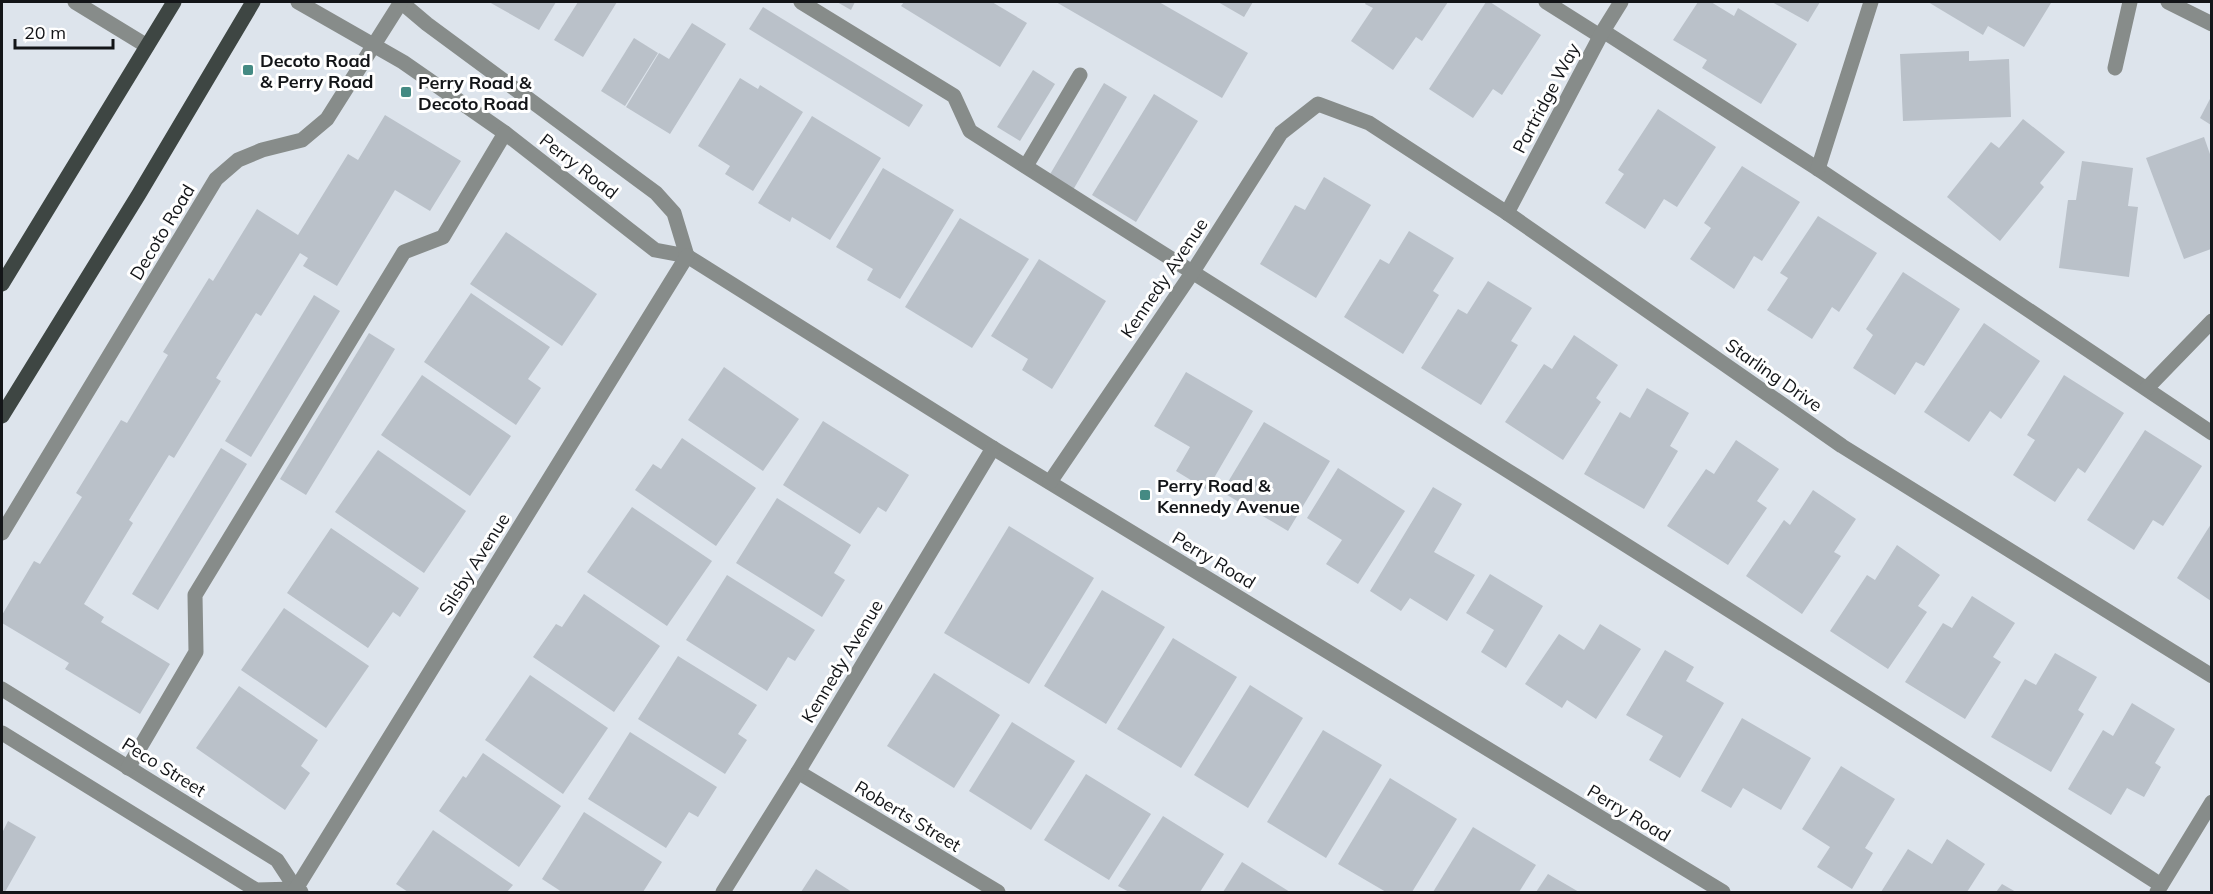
<svg xmlns="http://www.w3.org/2000/svg" width="2213" height="894" font-family="Mulish,sans-serif">
	<style>
		.building { fill: #bac1c9 }
		.lines { fill: none; stroke-linecap: round; stroke-linejoin: round }
		.minor { stroke: #878c8a; stroke-width: 15 }
		.major { stroke: #3e4643; stroke-width: 15 }
		.poi-dot { fill: #448a83; stroke: #fff; stroke-width: 2 }
		.labels { text-anchor: middle; dominant-baseline: central; stroke-width: 6; stroke-linejoin: round; paint-order: stroke }
		.poi-label { font-size: 18px; font-weight: bold; fill: #131518; stroke: #fff; text-anchor: start }
		.street-label { font-size: 18px; fill: #131518; stroke: #fff }
	</style>
	<rect width="100%" height="100%" fill="#dde4ec"/>
	<g class="building">
		<polygon points="489,2 556,2 539,30"/>
		<polygon points="578,2 617,2 583,57 554,40"/>
		<polygon points="837,2 855,2 851,10"/>
		<polygon points="904,2 992,2 1027,23 1000,67 901,6"/>
		<polygon points="1056,2 1159,2 1248,53 1222,98"/>
		<polygon points="1218,2 1253,2 1244,17"/>
		<polygon points="1366,2 1448,2 1422,41 1416,37 1393,70 1351,41 1373,8 1365,4"/>
		<polygon points="1486,2 1490,2 1541,35 1502,95 1493,89 1473,118 1429,89"/>
		<polygon points="1698,2 1711,2 1734,16 1738,8 1797,44 1761,104 1702,68 1707,60 1673,40"/>
		<polygon points="1772,2 1820,2 1808,22"/>
		<polygon points="1928,2 2048,2 2051,3 2024,47 1988,26 1983,35"/>
		<polygon points="763,7 923,105 909,127 749,29"/>
		<polygon points="692,23 726,44 670,134 626,107 659,53 669,59"/>
		<polygon points="634,38 658,53 625,106 601,91"/>
		<polygon points="1969,51 1969,61 2009,59 2011,117 1903,121 1900,54"/>
		<polygon points="1033,70 1055,84 1020,141 997,127"/>
		<polygon points="740,78 758,89 760,85 803,112 753,191 725,174 730,166 698,146"/>
		<polygon points="1104,83 1127,97 1073,190 1049,176"/>
		<polygon points="1154,94 1198,121 1136,222 1092,195"/>
		<polygon points="2211,97 2211,125 2200,118"/>
		<polygon points="1658,109 1716,147 1677,207 1664,199 1645,229 1605,203 1624,174 1618,170"/>
		<polygon points="385,115 461,161 430,211 395,190 337,286 303,266 308,258 300,253 261,316 256,313 216,378 221,381 174,458 169,455 129,520 133,523 84,604 104,617 101,622 170,664 140,714 65,669 69,663 2,623 2,615 34,561 40,564 82,497 76,493 121,420 127,423 168,355 163,352 209,278 213,281 257,209 298,235 348,154 358,160"/>
		<polygon points="812,116 881,158 830,240 792,217 790,222 758,203"/>
		<polygon points="2023,119 2065,152 2040,183 2044,187 2000,241 1947,197 1991,142 1999,148"/>
		<polygon points="2204,137 2211,157 2211,249 2184,259 2146,158"/>
		<polygon points="2082,161 2133,168 2128,206 2138,207 2129,277 2059,268 2068,200 2076,200"/>
		<polygon points="1742,166 1800,202 1762,261 1754,256 1734,289 1690,259 1711,228 1704,223"/>
		<polygon points="883,168 954,210 900,299 867,280 873,269 836,247"/>
		<polygon points="1324,177 1371,205 1316,298 1260,264 1295,205 1305,210"/>
		<polygon points="1818,216 1877,253 1839,312 1832,307 1812,339 1767,310 1788,278 1780,273"/>
		<polygon points="960,218 1029,259 972,348 905,307"/>
		<polygon points="1409,231 1454,258 1433,291 1439,295 1403,354 1344,317 1380,259 1389,264"/>
		<polygon points="506,232 597,294 562,346 470,284"/>
		<polygon points="1039,259 1106,301 1052,389 1022,370 1028,359 991,336"/>
		<polygon points="1903,272 1960,309 1924,366 1916,362 1895,395 1853,368 1873,335 1866,329"/>
		<polygon points="1488,281 1532,308 1511,341 1518,345 1481,405 1421,368 1458,309 1467,314"/>
		<polygon points="471,293 550,347 528,379 541,388 516,425 424,362"/>
		<polygon points="314,295 340,311 251,457 225,441"/>
		<polygon points="1984,323 2040,361 2001,419 1990,411 1969,442 1924,412"/>
		<polygon points="369,333 395,349 306,495 280,479"/>
		<polygon points="1574,335 1618,365 1596,398 1601,402 1563,460 1505,422 1544,364 1552,369"/>
		<polygon points="724,367 799,419 763,471 688,420"/>
		<polygon points="1186,372 1253,411 1207,490 1176,471 1190,447 1154,426"/>
		<polygon points="422,375 511,436 470,496 381,435"/>
		<polygon points="2064,375 2124,413 2085,473 2078,468 2055,502 2013,475 2035,440 2027,435"/>
		<polygon points="1647,388 1689,413 1670,446 1678,451 1644,509 1584,474 1620,412 1630,418"/>
		<polygon points="823,421 909,475 886,512 878,507 860,534 783,485"/>
		<polygon points="1264,422 1330,461 1288,531 1222,492"/>
		<polygon points="2145,430 2202,466 2163,526 2153,520 2134,550 2087,520"/>
		<polygon points="682,438 756,488 716,546 635,490 653,464 661,469"/>
		<polygon points="1736,440 1779,469 1757,501 1767,508 1728,565 1667,526 1706,469 1714,474"/>
		<polygon points="221,448 247,464 158,610 132,594"/>
		<polygon points="378,450 466,511 424,573 335,512"/>
		<polygon points="1338,468 1405,511 1358,584 1326,564 1342,540 1307,518"/>
		<polygon points="1433,487 1462,504 1434,552 1475,575 1447,621 1410,598 1401,611 1370,591"/>
		<polygon points="1813,490 1856,519 1834,552 1841,556 1802,614 1746,576 1784,520 1790,525"/>
		<polygon points="777,498 851,545 834,573 845,580 822,617 736,563"/>
		<polygon points="632,507 712,561 667,626 587,572"/>
		<polygon points="2211,524 2211,601 2177,578"/>
		<polygon points="1009,526 1094,578 1029,684 944,633"/>
		<polygon points="331,528 419,588 400,617 393,612 368,648 287,593"/>
		<polygon points="1897,545 1940,575 1918,606 1927,612 1888,669 1830,631 1867,575 1875,580"/>
		<polygon points="1490,574 1543,606 1506,668 1481,652 1494,630 1466,613"/>
		<polygon points="727,575 815,630 795,661 788,657 767,691 686,640"/>
		<polygon points="1102,590 1165,627 1106,724 1044,686"/>
		<polygon points="584,594 660,646 614,712 533,657 556,624 562,627"/>
		<polygon points="1972,596 2015,623 1993,657 2001,662 1965,719 1905,682 1943,623 1952,628"/>
		<polygon points="284,608 369,666 326,728 241,670"/>
		<polygon points="1600,624 1641,649 1596,719 1567,700 1562,708 1525,684 1559,634 1584,650"/>
		<polygon points="1173,638 1237,677 1181,768 1117,729"/>
		<polygon points="1665,650 1694,667 1686,681 1724,703 1680,778 1649,760 1663,736 1626,715"/>
		<polygon points="2055,653 2097,677 2078,710 2084,714 2051,772 1991,737 2025,679 2036,685"/>
		<polygon points="678,656 757,705 738,734 747,740 725,774 638,719"/>
		<polygon points="934,673 1000,715 954,788 887,746"/>
		<polygon points="530,675 608,728 563,794 485,740"/>
		<polygon points="1250,685 1303,718 1248,808 1194,775"/>
		<polygon points="239,686 318,740 301,766 310,773 285,810 196,748"/>
		<polygon points="2132,703 2175,729 2155,763 2161,767 2144,797 2127,788 2111,815 2068,789 2103,730 2113,736"/>
		<polygon points="1742,718 1811,758 1781,810 1743,788 1731,808 1701,791"/>
		<polygon points="1012,722 1075,761 1031,830 969,791"/>
		<polygon points="1323,730 1382,765 1326,858 1267,822"/>
		<polygon points="630,732 717,787 698,817 689,812 666,848 588,799"/>
		<polygon points="483,753 561,806 519,867 439,811 463,776 466,778"/>
		<polygon points="1841,766 1895,799 1865,848 1873,853 1852,889 1817,867 1830,847 1802,829"/>
		<polygon points="1086,774 1151,814 1109,880 1044,840"/>
		<polygon points="1390,778 1457,819 1412,892 1386,892 1338,864"/>
		<polygon points="584,812 662,862 643,892 562,892 542,879"/>
		<polygon points="1163,816 1224,854 1200,892 1129,892 1118,886"/>
		<polygon points="8,821 36,837 5,892 2,892 2,833"/>
		<polygon points="1473,827 1536,865 1519,892 1433,892"/>
		<polygon points="433,830 513,885 507,892 408,892 396,884"/>
		<polygon points="1947,839 1985,864 1967,892 1881,892 1908,849 1932,864"/>
		<polygon points="1242,862 1290,892 1223,892"/>
		<polygon points="816,869 852,892 801,892"/>
		<polygon points="1548,874 1579,892 1536,892"/>
		<polygon points="2002,884 2016,892 1996,892"/>
	</g>
	<g class="lines">
		<g class="minor">
			<polyline points="75,2 147,46"/>
			<polyline points="298,2 403,62 505,133 655,250 687,256 993,448 1723,892"/>
			<polyline points="401,2 427,24 656,193 674,213 687,256"/>
			<path d="M 801,2 L 954,96 L 970,131 C 1366,384 1766,630 2161,885"/>
			<polyline points="1546,2 1600,36"/>
			<polyline points="2168,2 2212,24"/>
			<polyline points="1603,31 1818,169 2212,433"/>
			<polyline points="2115,68 2130,2"/>
			<polyline points="1026,166 1080,75"/>
			<polyline points="1818,169 1871,2"/>
			<polyline points="1507,213 1603,31 1621,2"/>
			<polyline points="2147,388 2212,321"/>
			<polyline points="1050,482 1192,273 1281,133 1318,104 1369,123 1507,213 1842,446 2212,676"/>
			<polyline points="2,533 216,179 238,160 262,150 302,140 327,119 401,2"/>
			<polyline points="2,689 277,860 296,889 301,892"/>
			<polyline points="2,733 256,890 296,889"/>
			<polyline points="128,768 196,652 195,595 404,252 443,237 505,133"/>
			<polyline points="798,772 998,892"/>
			<polyline points="294,892 687,256"/>
			<polyline points="723,892 798,772 993,448"/>
			<polyline points="2157,892 2212,802"/>
		</g>
		<g class="major">
			<polyline points="2,284 174,2"/>
			<polyline points="2,416 139,194 253,2"/>
		</g>
	</g>
	<g class="poi-dot">
		<rect x="242" y="64" width="12" height="12" rx="3"/>
		<rect x="400" y="86" width="12" height="12" rx="3"/>
		<rect x="1139" y="489" width="12" height="12" rx="3"/>
	</g>
	<g class="labels">
		<g class="poi-label">
			<text x="260" y="60">Decoto Road<tspan x="260" dy="21">&amp; Perry Road</tspan></text>
			<text x="418" y="82">Perry Road &amp;<tspan x="418" dy="21">Decoto Road</tspan></text>
			<text x="1157" y="485">Perry Road &amp;<tspan x="1157" dy="21">Kennedy Avenue</tspan></text>
		</g>
		<g class="street-label">
			<text transform="translate(1546 98) rotate(-62)">Partridge Way</text>
			<text transform="translate(579 166) rotate(38)">Perry Road</text>
			<text transform="translate(162 232) rotate(-59)">Decoto Road</text>
			<text transform="translate(1164 278) rotate(-56)">Kennedy Avenue</text>
			<text transform="translate(1774 375) rotate(35)">Starling Drive</text>
			<text transform="translate(1214 560) rotate(31)">Perry Road</text>
			<text transform="translate(474 564) rotate(-58)">Silsby Avenue</text>
			<text transform="translate(842 661) rotate(-59)">Kennedy Avenue</text>
			<text transform="translate(164 767) rotate(32)">Peco Street</text>
			<text transform="translate(1629 813) rotate(31)">Perry Road</text>
			<text transform="translate(908 816) rotate(31)">Roberts Street</text>
		</g>
	</g>
	<rect width="2213" height="894" fill="none" stroke="#131518" stroke-width="6"/>
	<path d="M15 39v9h98v-9" fill="none" stroke="#131518" stroke-width="3"/>
	<text x="24" y="39" font-size="18" fill="#131518" stroke="#ffffff" stroke-width="4.5" paint-order="stroke">20 m</text>
</svg>
